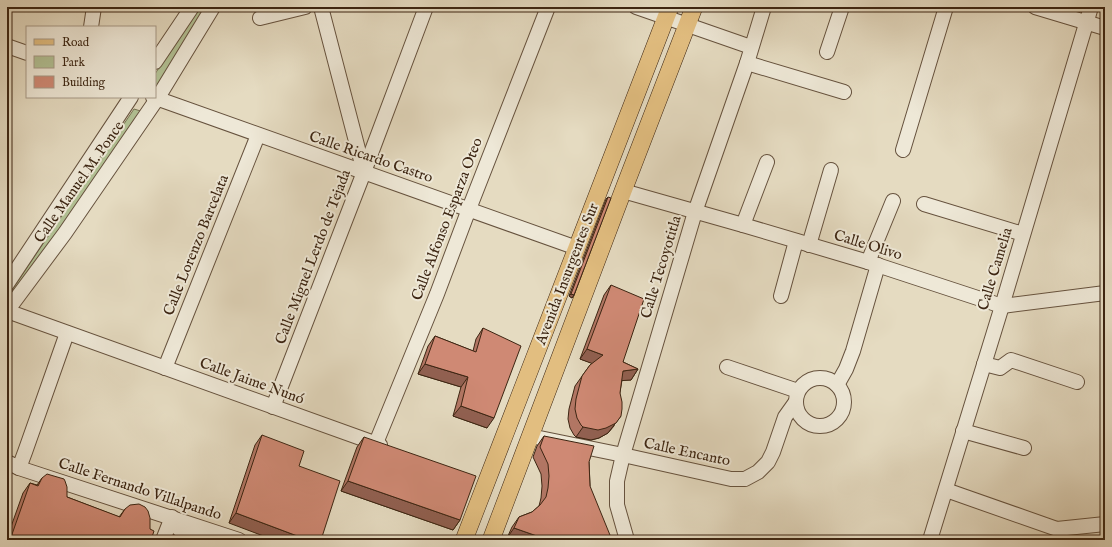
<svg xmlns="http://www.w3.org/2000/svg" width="1112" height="547" font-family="'IM FELL English',serif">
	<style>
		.green { fill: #b2c194; stroke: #777353 }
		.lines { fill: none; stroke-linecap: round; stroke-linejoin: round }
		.minor-casing { stroke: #66523e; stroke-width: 16 }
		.major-casing { stroke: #3c2512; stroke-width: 18 }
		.minor { stroke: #eee8d7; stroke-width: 14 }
		.major { stroke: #e2be80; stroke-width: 17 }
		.wall { fill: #b27664; stroke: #3c2512 }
		.shaded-wall { fill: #916051; stroke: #3c2512 }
		.building { fill: #cf8974; stroke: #3c2512 }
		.labels { text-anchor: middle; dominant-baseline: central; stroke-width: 4; stroke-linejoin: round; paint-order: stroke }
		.street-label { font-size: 15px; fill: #3c2512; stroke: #eee8d7 }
	</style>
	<rect width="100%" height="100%" fill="#e5dbc1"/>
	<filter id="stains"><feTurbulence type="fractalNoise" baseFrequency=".005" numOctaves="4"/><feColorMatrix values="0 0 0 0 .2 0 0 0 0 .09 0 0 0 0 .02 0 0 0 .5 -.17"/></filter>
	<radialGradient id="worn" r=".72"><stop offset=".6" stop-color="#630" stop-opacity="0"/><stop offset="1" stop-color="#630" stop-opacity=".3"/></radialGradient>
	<g class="green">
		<polygon points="198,7 205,7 155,89 155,74"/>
		<polygon points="134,109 144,112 31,271 7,297"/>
	</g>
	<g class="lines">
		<defs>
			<g id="minor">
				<polyline points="321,7 364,172"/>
				<polyline points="636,7 751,47"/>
				<polyline points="1035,7 1105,28"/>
				<polyline points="260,18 305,7"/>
				<polyline points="91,27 94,7"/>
				<polyline points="7,46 27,53"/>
				<polyline points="827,52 842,7"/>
				<polyline points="155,62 192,7"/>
				<polyline points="747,63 844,92"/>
				<polyline points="153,97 577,248"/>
				<polyline points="903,150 946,7"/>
				<polyline points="623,191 743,225 868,262 1002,306 1105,293"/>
				<polyline points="924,204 1023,234"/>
				<polyline points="743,225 767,162"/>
				<polyline points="809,245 831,170"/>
				<polyline points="868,262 893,201"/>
				<polyline points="7,284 131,97"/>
				<polyline points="781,296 796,241"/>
				<polyline points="7,311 380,445"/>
				<polyline points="7,311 65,233 157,99 213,7"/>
				<polyline points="984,364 1000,368 1011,360 1077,382"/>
				<polyline points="727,367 798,391"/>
				<polyline points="165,368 258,135"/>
				<circle cx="820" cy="402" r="24"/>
				<polyline points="837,385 846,369 853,351 878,265"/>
				<polyline points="273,407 364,172 426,7"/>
				<polyline points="963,431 1024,448"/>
				<polyline points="530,436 623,455 731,479 745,479 758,472 768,462 773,452 785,417 795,403"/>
				<polyline points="376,443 437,294 469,209 548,7"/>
				<polyline points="7,462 19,468 239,540"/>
				<polyline points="19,468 25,452 67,333"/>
				<polyline points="946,490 1057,529 1105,524"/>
				<polyline points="177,527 181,531 200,540"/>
				<polyline points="163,540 172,517"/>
				<polyline points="627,540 617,505 617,481 623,455 695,212 747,63 764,7"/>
				<polyline points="930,540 1002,306 1091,7"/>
			</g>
			<g id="major">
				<polyline points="464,540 670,7"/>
				<polyline points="491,540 623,191 694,7"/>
			</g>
		</defs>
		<use href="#minor" class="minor-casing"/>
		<use href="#major" class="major-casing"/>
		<use href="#minor" class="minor"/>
		<use href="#major" class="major"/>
	</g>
	<g class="wall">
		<polygon points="608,197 574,295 572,298 569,296 606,199"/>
		<polygon points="611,285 623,362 638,369 631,380 622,380 614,426 608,433 599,438 591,440 576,437 574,435 570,428 568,419 569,409 575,386 590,365 592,363 580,359 604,295"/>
		<polygon points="483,328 487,428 453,416 461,387 418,374 428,346 435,336 473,351 476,339"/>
		<polygon points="262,435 299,466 229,523 255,445"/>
		<polygon points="544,436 589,462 590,486 507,538 512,527 519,517 532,512 539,506 541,498 542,486 541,474 533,457 537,446"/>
		<polygon points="364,437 460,520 453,530 341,491 357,447"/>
		<polygon points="42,478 67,497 119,517 125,509 150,529 151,540 7,540 7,538 23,493 30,483 37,485"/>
	</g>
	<g class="shaded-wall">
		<polygon points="571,294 574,295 572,298 569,296"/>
		<polygon points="587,349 603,355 596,365 580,359"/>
		<polygon points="425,364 468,377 461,387 418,374"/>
		<polygon points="638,369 631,380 616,381 623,371"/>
		<polygon points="461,406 494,418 487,428 453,416"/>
		<polygon points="621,416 608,433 599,438 591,440 576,437 583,427"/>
		<polygon points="348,481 460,520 453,530 341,491"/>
		<polygon points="236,513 308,540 274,540 229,523"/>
		<polygon points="514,528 537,536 535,540 513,540 507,538"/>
	</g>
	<g class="building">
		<polygon points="608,197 611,198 574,295 571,294"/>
		<polygon points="611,285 644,299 623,362 638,369 623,371 620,393 622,402 622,409 621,416 616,423 606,428 598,430 583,427 581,425 577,418 575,409 576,399 582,376 590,365 603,355 587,349"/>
		<polygon points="483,328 521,346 494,418 461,406 468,377 425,364 435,336 476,352"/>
		<polygon points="262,435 304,451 299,466 340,481 321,540 308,540 236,513"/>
		<polygon points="544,436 594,446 589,462 590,486 612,540 534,540 537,536 514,528 519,517 532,512 540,505 546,497 548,488 549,476 548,464 540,447"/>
		<polygon points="364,437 476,476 460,520 348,481"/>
		<polygon points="47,474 64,479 65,481 67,487 67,497 120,517 125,509 130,505 139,504 145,507 148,511 150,518 150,529 154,531 151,540 10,540 30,483 38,486 42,478"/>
		<polygon points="201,536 211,540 187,540 190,538"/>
	</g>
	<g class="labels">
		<g class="street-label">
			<text transform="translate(371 157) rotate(19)">Calle Ricardo Castro</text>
			<text transform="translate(79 182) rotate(-55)">Calle Manuel M. Ponce</text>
			<text transform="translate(447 219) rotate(-69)">Calle Alfonso Esparza Oteo</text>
			<text transform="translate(196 245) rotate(-68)">Calle Lorenzo Barcelata</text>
			<text transform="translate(868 245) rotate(17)">Calle Olivo</text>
			<text transform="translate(313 257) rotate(-69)">Calle Miguel Lerdo de Tejada</text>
			<text transform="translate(661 267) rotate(-73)">Calle Tecoyotitla</text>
			<text transform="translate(995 269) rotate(-73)">Calle Camelia</text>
			<text transform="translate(567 274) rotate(-69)">Avenida Insurgentes Sur</text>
			<text transform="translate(252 381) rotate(20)">Calle Jaime Nunó</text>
			<text transform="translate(687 452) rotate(12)">Calle Encanto</text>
			<text transform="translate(140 489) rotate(18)">Calle Fernando Villalpando</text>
		</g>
	</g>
	<rect width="1112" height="547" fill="none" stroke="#e5dbc1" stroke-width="24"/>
	<rect x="8" y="8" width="1096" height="531" fill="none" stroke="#3c2512" stroke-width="2"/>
	<rect x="12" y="12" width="1088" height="523" fill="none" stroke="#3c2512"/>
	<rect x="26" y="26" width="130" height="72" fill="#eee8d7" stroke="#a79a88"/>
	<rect x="34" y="39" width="20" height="6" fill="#e2be80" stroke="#a79a88"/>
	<text x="62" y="46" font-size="12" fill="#3c2512">Road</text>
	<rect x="34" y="56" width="20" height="12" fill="#b2c194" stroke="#a79a88"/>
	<text x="62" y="66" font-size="12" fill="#3c2512">Park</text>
	<rect x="34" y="76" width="20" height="12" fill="#cf8974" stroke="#a79a88"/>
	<text x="62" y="86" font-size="12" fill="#3c2512">Building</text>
	<rect width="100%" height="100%" filter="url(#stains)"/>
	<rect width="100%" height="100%" fill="url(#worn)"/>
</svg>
